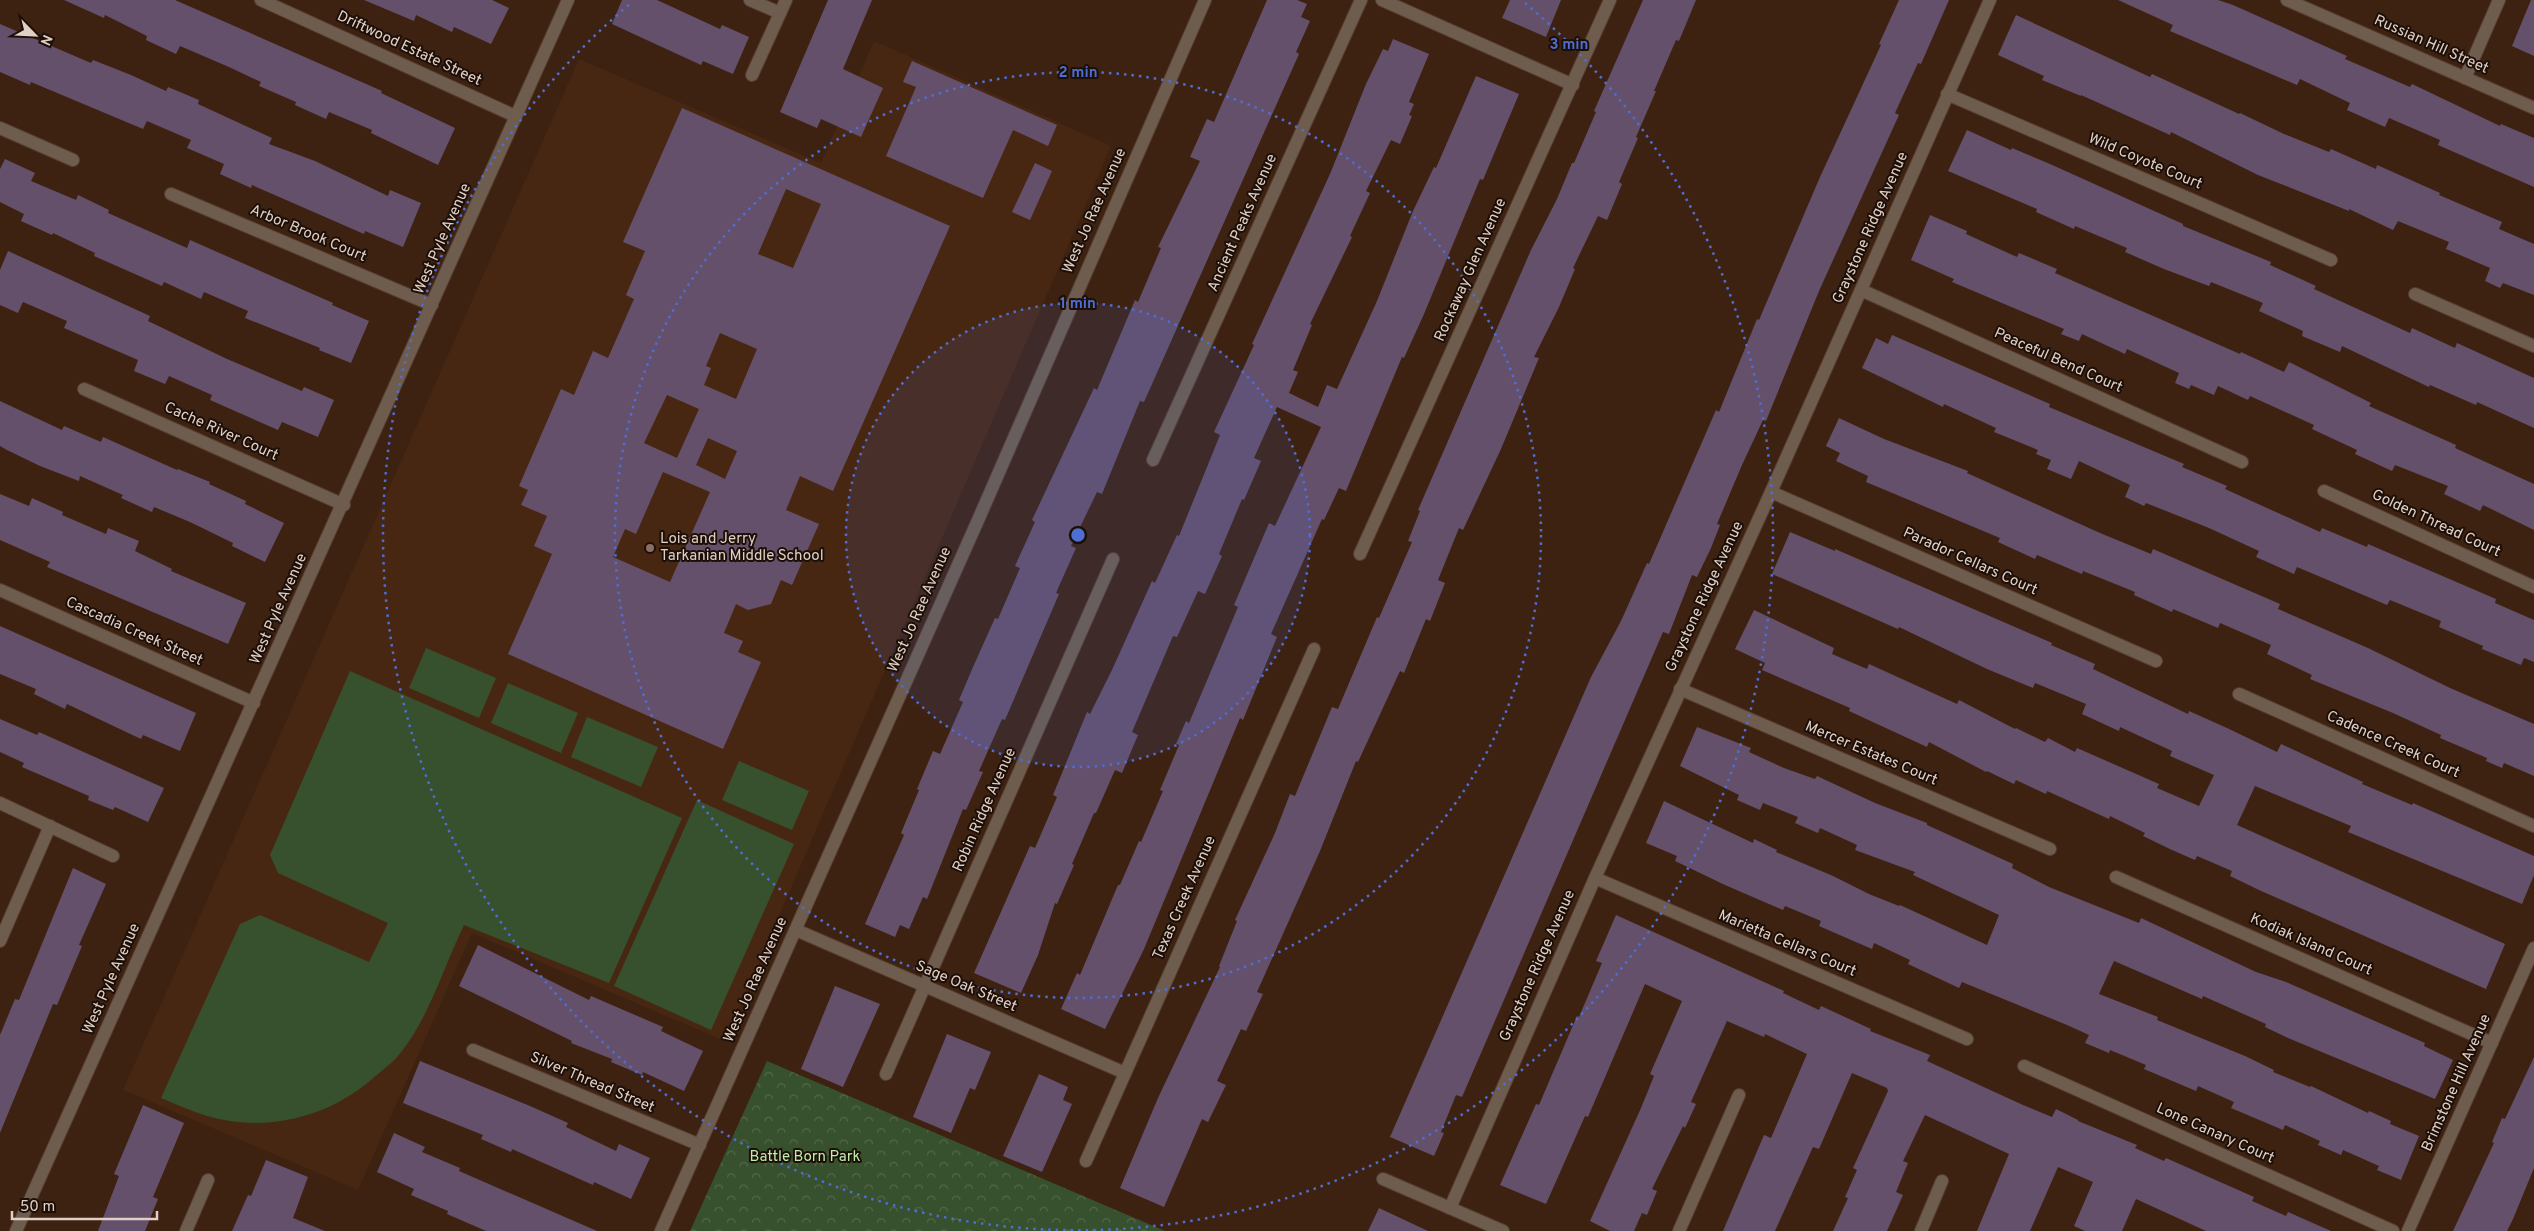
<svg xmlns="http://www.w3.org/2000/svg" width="2534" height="1231" font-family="Overpass,sans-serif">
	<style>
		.built { fill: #482712 }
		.green { fill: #37502d }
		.forest { fill: url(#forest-crowns) }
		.building { fill: #65506b; fill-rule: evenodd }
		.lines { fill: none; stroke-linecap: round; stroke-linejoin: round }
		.minor-casing { stroke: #573e2f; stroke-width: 14 }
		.tertiary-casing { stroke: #573e2f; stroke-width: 14 }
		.minor { stroke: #6e5d4e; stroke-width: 12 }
		.tertiary { stroke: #6e5d4e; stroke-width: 12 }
		.ring { fill: none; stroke: #4e6ed3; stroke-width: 2.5; stroke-dasharray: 2.5 5 }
		.education-dot { fill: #8d6e63; stroke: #1c0f08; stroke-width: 2 }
		.labels { text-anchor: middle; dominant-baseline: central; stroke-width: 4; stroke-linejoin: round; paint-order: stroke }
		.street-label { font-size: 15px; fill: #e1cfc5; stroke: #1c0f08 }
		.poi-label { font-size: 15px; fill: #e1cfc5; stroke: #1c0f08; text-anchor: start }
		.park-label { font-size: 15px; fill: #bdecab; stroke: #1c0f08 }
		.centre { fill: #4e6ed3; stroke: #1c0f08; stroke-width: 2.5 }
		.ring-label { font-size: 15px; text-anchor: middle; font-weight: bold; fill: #4e6ed3; stroke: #1c0f08; stroke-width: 4; stroke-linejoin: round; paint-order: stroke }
	</style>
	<defs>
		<pattern id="forest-crowns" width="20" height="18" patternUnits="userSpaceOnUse" patternTransform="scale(1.25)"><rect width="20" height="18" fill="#37502d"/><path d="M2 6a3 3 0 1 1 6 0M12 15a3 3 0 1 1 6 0" fill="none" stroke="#54684a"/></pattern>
	</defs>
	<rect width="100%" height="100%" fill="#3d2212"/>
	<polygon class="built" points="874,41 1111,146 725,1041 472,933 358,1190 123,1090 579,59 821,163"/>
	<g class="green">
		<polygon points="426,648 496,678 479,718 409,688"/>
		<path d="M 350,671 L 682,818 L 609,983 L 464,925 C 444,966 430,1015 402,1051 C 394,1062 381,1071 371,1080 C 326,1118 265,1133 207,1116 C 191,1111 176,1104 161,1098 L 240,924 L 260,915 L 369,962 L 388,923 L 278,873 L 270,855 Z"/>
		<polygon points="508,683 578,713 561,753 491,723"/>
		<polygon points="587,717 658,747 641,787 571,757"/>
		<polygon points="739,761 809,791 792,830 722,800"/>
		<polygon points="697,800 794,844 711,1030 614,986"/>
	</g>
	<polygon class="forest" points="767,1061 1165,1231 690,1231"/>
	<g class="building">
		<polygon points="64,0 175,0 382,91 381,93 455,128 438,165 371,133 372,130 329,112 326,119 295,105 296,102 259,86 261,82 229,67 180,46 176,54 146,40 147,36 105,15 104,18"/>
		<polygon points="364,0 492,0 509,8 491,44 454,27 452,32 416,15 414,21"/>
		<polygon points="622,0 657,0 720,29 722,25 749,37 733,74 703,61 701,65 612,24"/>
		<polygon points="828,0 872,0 843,69 883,88 861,137 821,119 817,128 780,112"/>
		<polygon points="1267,0 1297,0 1307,4 1301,17 1310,21 1296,52 1299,54 1144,402 1140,401 1102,494 1097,492 1071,546 1076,548 1056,593 1059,594 1005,720 1002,719 979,771 983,772 966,810 963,809 927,899 923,897 909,929 900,925 895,937 865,924 904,835 901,833 919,790 917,789 933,751 940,754 963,702 959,700 973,667 995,618 998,619 1020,568 1015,566 1035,522 1032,520 1094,388 1097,390 1135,300 1138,302 1161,248 1158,247 1200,161 1190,157 1207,119 1214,122"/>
		<polygon points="1510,0 1561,0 1546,37 1502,18"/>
		<polygon points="1643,0 1696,0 1679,41 1676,40 1654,91 1656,91 1636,137 1638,138 1619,182 1622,184 1607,220 1598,216 1573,268 1575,269 1559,307 1534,357 1539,358 1501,449 1463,530 1459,528 1438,580 1445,583 1430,621 1426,619 1404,673 1400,671 1358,762 1356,761 1320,851 1257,992 1263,994 1246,1031 1241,1029 1217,1081 1226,1085 1208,1122 1202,1119 1164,1207 1120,1188 1158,1098 1220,967 1219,966 1237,921 1235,920 1275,833 1290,794 1295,796 1332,707 1338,709 1377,617 1379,618 1412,542 1408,541 1420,511 1418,510 1531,250 1557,199 1572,163 1574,163 1596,112 1594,111"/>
		<polygon points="1899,0 1949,0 1921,64 1918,63 1895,113 1899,115 1819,291 1766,421 1763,420 1742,465 1717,524 1720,525 1711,548 1697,577 1692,575 1669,634 1663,632 1462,1097 1456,1095 1441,1132 1444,1133 1434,1156 1390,1137 1591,677 1621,621 1647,563 1649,564 1716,410 1719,412 1757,319 1759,320 1820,177 1881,45 1879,44"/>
		<polygon points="2118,0 2218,0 2233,5 2347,56 2345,59 2410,87 2412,84 2500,126 2501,124 2534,138 2534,187 2438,145 2440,140 2389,118 2385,127 2347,110 2350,103 2300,79 2297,85 2170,31 2173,25"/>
		<polygon points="2531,0 2534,0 2534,56 2512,46"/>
		<polygon points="2016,15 2150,77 2152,74 2239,114 2240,113 2284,134 2329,152 2331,149 2376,169 2377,165 2440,193 2439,195 2502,222 2499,229 2534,244 2534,295 2503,283 2500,288 2485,281 2490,268 2446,249 2449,242 2398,221 2393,230 2349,209 2349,211 2258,175 2171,132 2170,135 2081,95 2081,96 2042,80 2044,76 1998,55"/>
		<polygon points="0,24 91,63 93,60 131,75 166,91 168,87 199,100 198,104 272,138 269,144 315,161 388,196 390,190 421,203 403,247 365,231 364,234 252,185 251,188 220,174 224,164 187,148 191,140 147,121 143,129 31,82 30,85 0,72"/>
		<polygon points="1393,39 1429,54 1409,102 1414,104 1409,115 1412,116 1400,144 1391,140 1366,191 1370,193 1350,236 1352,237 1310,324 1312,325 1293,370 1298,372 1289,393 1318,407 1327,385 1337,389 1377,301 1413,211 1434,167 1436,168 1476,76 1519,94 1483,180 1480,179 1424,314 1404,358 1402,357 1346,491 1339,488 1324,520 1322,519 1271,634 1277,637 1243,720 1240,718 1144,949 1105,1029 1061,1009 1077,973 1080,975 1118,885 1120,885 1139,841 1141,842 1163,791 1160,790 1179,745 1176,744 1186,721 1189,723 1238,607 1234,605 1269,523 1275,526 1321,427 1277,407 1254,458 1261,461 1244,500 1242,499 1219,554 1222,556 1205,594 1198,591 1177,637 1173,636 1132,732 1138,735 1122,773 1115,770 1096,813 1094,813 1072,864 1074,865 1057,904 1055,903 1038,955 1021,993 974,973 1030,846 1035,848 1057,797 1053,795 1087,712 1090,714 1112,670 1152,581 1155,583 1177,535 1179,536 1220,435 1214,432 1254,345 1252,344 1330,174 1366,84 1383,49 1388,51"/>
		<polygon points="912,61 1057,125 1048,146 1013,130 983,198 886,156 916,87 903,82"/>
		<path d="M 682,108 L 950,226 L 833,491 L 800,476 L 786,510 L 819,524 L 792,585 L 781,580 L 771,604 L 748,610 L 736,604 L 724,633 L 743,641 L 738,652 L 761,662 L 723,749 L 508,654 L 552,554 L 534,546 L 547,516 L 521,505 L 528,490 L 519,486 L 561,389 L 574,395 L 593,351 L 608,358 L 634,299 L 626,295 L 645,251 L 623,242 ZM 786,189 L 821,204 L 793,268 L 758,254 ZM 720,333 L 757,349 L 736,399 L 704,385 L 711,368 L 706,366 ZM 667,395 L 699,409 L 677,458 L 644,443 ZM 708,438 L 737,451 L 725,479 L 696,465 ZM 663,472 L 710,492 L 670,582 L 613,557 L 625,529 L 636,534 Z"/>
		<polygon points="1967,130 2011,150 2012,148 2050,164 2183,224 2183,226 2271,262 2270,265 2316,286 2314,289 2410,333 2412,328 2455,348 2457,343 2534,378 2534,428 2477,402 2476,405 2430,385 2429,387 2342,346 2340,352 2302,336 2303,331 2259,311 2263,303 2211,282 2209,286 2164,269 2125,252 2127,248 2075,226 2074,229 2036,212 2037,209 1948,171"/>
		<polygon points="5,159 35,173 31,181 76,200 78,195 109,210 108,213 187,248 190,240 333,303 332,305 369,321 351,363 319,350 320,348 245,318 248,311 204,292 201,299 164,282 162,286 94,256 95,253 53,233 52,235 21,221 24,214 0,202 0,169"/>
		<polygon points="1035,163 1052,171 1030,220 1012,212"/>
		<polygon points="1930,215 1967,231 1966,234 2017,257 2019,253 2057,269 2055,273 2240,354 2241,352 2284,372 2289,362 2371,403 2369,406 2456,445 2455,448 2534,484 2534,530 2483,505 2480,511 2444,494 2448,486 2395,465 2392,471 2355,454 2357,450 2312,429 2314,425 2250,396 2248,400 2218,386 2214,395 2191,385 2189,389 2175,383 2179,373 2127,349 2125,354 2082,334 2079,341 2061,334 2064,329 1952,282 1954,279 1911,260"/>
		<polygon points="8,251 150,316 148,321 227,359 302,391 304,387 334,400 318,437 282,422 278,430 210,400 212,395 169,376 165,384 134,371 138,360 64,328 67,321 23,302 18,313 0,305 0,270"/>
		<polygon points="1892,335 2050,404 2049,407 2184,464 2182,467 2227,486 2225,489 2320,532 2322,528 2367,547 2368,544 2496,599 2495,603 2534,620 2534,662 2524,658 2521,665 2482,649 2483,646 2439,627 2441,621 2390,600 2387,605 2297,567 2294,574 2256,557 2259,551 2209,528 2146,503 2144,506 2125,497 2130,485 2079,461 2071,479 2047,469 2051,460 2036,454 2038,450 1994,432 1996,428 1944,404 1943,407 1862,368 1876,338 1888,344"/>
		<polygon points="0,401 62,430 64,426 101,442 103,437 177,470 178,469 210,482 209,484 246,501 245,504 284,523 265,562 232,546 233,543 190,522 154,507 152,512 121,498 123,495 80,476 79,481 40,466 7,450 0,446"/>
		<polygon points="1839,418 1884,439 1968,471 1967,473 2100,533 2151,554 2153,549 2280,604 2278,609 2368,648 2450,688 2534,724 2534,776 2504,763 2502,768 2486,761 2487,758 2440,738 2441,735 2393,713 2310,679 2312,675 2267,654 2271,645 2220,623 2218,628 2173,609 2172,612 2134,595 2135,592 2083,571 2082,574 2037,555 2035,559 1998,542 2000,538 1866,482 1868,476 1836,461 1840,453 1826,446"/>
		<polygon points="0,494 29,506 32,498 63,512 62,515 106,534 108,528 139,541 135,551 172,569 171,571 246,603 228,644 47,567 50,562 0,540"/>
		<polygon points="1790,532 1835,551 1835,549 2052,643 2051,645 2095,664 2093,669 2188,714 2189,711 2227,728 2277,752 2281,744 2363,782 2362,784 2412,805 2413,803 2534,856 2534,875 2522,904 2348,832 2351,826 2255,786 2237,825 2505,944 2486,989 2259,890 2230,876 2232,871 2197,856 2195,860 2172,850 2143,836 2145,833 2110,816 2109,819 2047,791 2046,794 2016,780 2014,784 1987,771 1986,772 1929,742 1927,747 1849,711 1850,708 1762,670 1765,663 1735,649 1754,610 1834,648 1832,654 1867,669 1869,664 1957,704 1959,700 2015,729 2016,728 2045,742 2048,738 2075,752 2077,748 2159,784 2157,788 2199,806 2214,775 2170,756 2172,751 2120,727 2119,731 2082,714 2086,704 2035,683 2033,688 1987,669 1899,627 1898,629 1772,574"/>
		<polygon points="0,626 196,713 180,751 143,735 141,739 67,704 65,709 34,694 36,689 0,674"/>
		<polygon points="0,719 37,735 39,732 164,788 148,822 115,807 113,810 88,800 89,796 22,767 24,763 0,752"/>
		<polygon points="1697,727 1751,748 1749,752 1784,768 1815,779 1817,776 1875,803 1927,823 1927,825 2013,864 2012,868 2049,887 2139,923 2141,918 2256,972 2286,982 2425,1043 2424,1046 2453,1060 2435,1099 2288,1038 2265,1027 2266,1024 2203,996 2202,999 2114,961 2099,994 2158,1017 2157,1020 2245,1056 2274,1070 2273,1072 2310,1087 2311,1086 2368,1113 2369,1111 2391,1121 2390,1124 2419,1136 2401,1180 2377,1170 2379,1166 2343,1150 2341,1155 2318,1145 2320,1141 2285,1125 2283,1130 2231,1108 2234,1102 2198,1086 2196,1091 2144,1069 2146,1065 2110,1050 2109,1053 2085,1043 2089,1035 2067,1025 1962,982 1959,988 1908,964 1910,960 1874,943 1872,949 1819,926 1821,921 1785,906 1783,910 1725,885 1675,861 1677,856 1646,843 1664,801 1753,843 1754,839 1777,850 1776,852 1833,876 1869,894 1899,906 1900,905 1987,945 1999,915 1913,875 1915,872 1855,850 1857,845 1820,828 1818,833 1795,823 1798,817 1763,803 1760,810 1737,800 1739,795 1680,766"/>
		<polygon points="73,868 106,884 79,945 82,946 57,1005 53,1004 0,1133 0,1035 15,999 19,1000"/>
		<polygon points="1616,915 1784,991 1783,993 1819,1010 1821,1006 1871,1029 1870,1031 1930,1055 1927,1061 2023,1105 2052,1117 2056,1109 2078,1120 2078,1121 2137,1145 2135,1148 2164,1161 2166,1158 2254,1197 2252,1201 2286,1216 2288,1212 2331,1231 2206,1231 2136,1199 2122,1231 2085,1231 2074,1226 2093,1182 2058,1167 2030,1231 1977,1231 2009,1154 1925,1115 1903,1161 1908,1163 1896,1192 1903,1195 1887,1231 1833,1231 1848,1198 1845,1197 1857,1170 1853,1168 1888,1091 1887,1088 1852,1073 1819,1149 1813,1147 1775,1231 1723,1231 1764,1135 1771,1138 1807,1054 1765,1034 1764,1037 1727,1021 1691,1102 1696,1104 1685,1128 1683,1126 1652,1189 1657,1191 1647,1215 1642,1213 1634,1231 1610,1231 1590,1221 1641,1108 1654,1076 1650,1074 1682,1001 1645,984 1588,1117 1585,1116 1546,1204 1500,1185 1536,1104 1539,1105 1577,1016 1579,1017 1602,963 1596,961"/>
		<polygon points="478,945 589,1000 591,996 663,1027 661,1031 703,1051 684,1091 643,1072 642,1075 611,1062 612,1059 571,1043 572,1041 459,986"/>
		<polygon points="835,986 880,1004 843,1087 801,1069"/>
		<polygon points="947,1034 991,1052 975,1090 970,1088 951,1133 913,1117"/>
		<polygon points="2534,1057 2534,1168 2513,1219 2507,1231 2453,1231 2494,1143 2492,1142 2502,1118 2505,1119"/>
		<polygon points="420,1061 530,1106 568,1123 566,1127 616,1151 619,1144 650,1158 631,1199 594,1182 593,1185 512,1149 511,1152 481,1139 483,1135 403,1103"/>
		<polygon points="1039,1074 1068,1087 1063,1100 1072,1104 1042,1172 1003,1156"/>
		<polygon points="143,1105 184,1123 153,1197 158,1199 145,1231 98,1231 119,1176 114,1174"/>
		<polygon points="394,1133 425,1147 422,1152 460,1168 459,1171 597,1231 486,1231 447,1214 448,1211 411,1195 414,1189 377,1172"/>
		<polygon points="266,1160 308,1177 293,1218 325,1231 232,1231 248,1195 251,1196"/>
		<polygon points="1379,1208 1428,1231 1368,1231"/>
	</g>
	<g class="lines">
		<defs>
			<g id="minor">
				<polyline points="261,0 515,116"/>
				<polyline points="750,0 780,13"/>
				<polyline points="1382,0 1573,85"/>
				<polyline points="2287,0 2534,108"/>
				<polyline points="752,75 786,0"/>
				<polyline points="2465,78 2499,0"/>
				<polyline points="1947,94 2331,260"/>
				<polyline points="0,128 73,160"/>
				<polyline points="171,194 432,305"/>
				<polyline points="1861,290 2242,462"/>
				<polyline points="2415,294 2534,346"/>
				<polyline points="84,389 344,505"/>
				<polyline points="1153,460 1361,0"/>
				<polyline points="2324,491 2534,587"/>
				<polyline points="1771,492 2156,661"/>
				<polyline points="1360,554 1610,0"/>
				<polyline points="0,590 254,703"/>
				<polyline points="1680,689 2050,849"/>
				<polyline points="2239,694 2534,826"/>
				<polyline points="0,803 113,856"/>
				<polyline points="2116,877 2492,1043"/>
				<polyline points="1595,878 1967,1039"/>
				<polyline points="796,930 1125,1073"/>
				<polyline points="0,941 50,826"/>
				<polyline points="473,1050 700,1145"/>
				<polyline points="2024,1066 2393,1231"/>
				<polyline points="886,1074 1113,559"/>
				<polyline points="1086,1161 1314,649"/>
				<polyline points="1383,1179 1503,1231"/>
				<polyline points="1450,1208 1595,878 1771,492 1990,0"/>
				<polyline points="186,1231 208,1180"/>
				<polyline points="661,1231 979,518 1205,0"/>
				<polyline points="1679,1231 1739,1095"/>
				<polyline points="1921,1231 1942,1181"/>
				<polyline points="2408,1231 2534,948"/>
			</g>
			<polyline id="tertiary" points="16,1231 568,0"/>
		</defs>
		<use href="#minor" class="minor-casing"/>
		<use href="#tertiary" class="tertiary-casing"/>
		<use href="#minor" class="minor"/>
		<use href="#tertiary" class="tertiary"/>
	</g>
	<circle cx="1078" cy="535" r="232" fill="#4e6ed3" fill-opacity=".12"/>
	<g class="ring">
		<circle cx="1078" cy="535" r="232"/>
		<circle cx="1078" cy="535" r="463"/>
		<path d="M1525 3A695 695 0 1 1 631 3"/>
	</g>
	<circle class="education-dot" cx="650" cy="548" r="5"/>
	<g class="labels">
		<g class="street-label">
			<text transform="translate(2431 45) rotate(24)">Russian Hill Street</text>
			<text transform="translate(409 49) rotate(25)">Driftwood Estate Street</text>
			<text transform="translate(2145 162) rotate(23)">Wild Coyote Court</text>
			<text transform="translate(1095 211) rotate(-66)">West Jo Rae Avenue</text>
			<text transform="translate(1243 223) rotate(-66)">Ancient Peaks Avenue</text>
			<text transform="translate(1871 228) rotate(-66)">Graystone Ridge Avenue</text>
			<text transform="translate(308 234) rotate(23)">Arbor Brook Court</text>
			<text transform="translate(443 239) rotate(-66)">West Pyle Avenue</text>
			<text transform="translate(1471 270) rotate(-66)">Rockaway Glen Avenue</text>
			<text transform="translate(2058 361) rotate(24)">Peaceful Bend Court</text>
			<text transform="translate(221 432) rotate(24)">Cache River Court</text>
			<text transform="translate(2436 524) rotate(25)">Golden Thread Court</text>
			<text transform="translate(1970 562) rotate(24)">Parador Cellars Court</text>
			<text transform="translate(1705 597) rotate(-65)">Graystone Ridge Avenue</text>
			<text transform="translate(279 609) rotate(-66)">West Pyle Avenue</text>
			<text transform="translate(920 610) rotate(-66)">West Jo Rae Avenue</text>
			<text transform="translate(134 632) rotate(24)">Cascadia Creek Street</text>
			<text transform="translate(2393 745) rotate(24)">Cadence Creek Court</text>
			<text transform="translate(1871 754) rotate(23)">Mercer Estates Court</text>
			<text transform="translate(985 810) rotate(-66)">Robin Ridge Avenue</text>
			<text transform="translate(1185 898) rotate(-66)">Texas Creek Avenue</text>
			<text transform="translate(1787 944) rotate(23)">Marietta Cellars Court</text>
			<text transform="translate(2311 945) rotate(24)">Kodiak Island Court</text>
			<text transform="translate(1538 966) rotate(-66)">Graystone Ridge Avenue</text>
			<text transform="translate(112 979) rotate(-66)">West Pyle Avenue</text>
			<text transform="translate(756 980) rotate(-66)">West Jo Rae Avenue</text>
			<text transform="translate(966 987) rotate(23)">Sage Oak Street</text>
			<text transform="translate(592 1083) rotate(23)">Silver Thread Street</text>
			<text transform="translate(2457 1083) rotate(-66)">Brimstone Hill Avenue</text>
			<text transform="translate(2215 1134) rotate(24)">Lone Canary Court</text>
		</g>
		<g class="poi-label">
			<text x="660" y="539">Lois and Jerry<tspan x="660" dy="17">Tarkanian Middle School</tspan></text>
		</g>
		<g class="park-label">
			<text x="805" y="1157">Battle Born Park</text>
		</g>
	</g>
	<circle cx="1078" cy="535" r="8" class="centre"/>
	<g class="ring-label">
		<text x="1569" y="49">3 min</text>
		<text x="1078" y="77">2 min</text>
		<text x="1078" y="308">1 min</text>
	</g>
	<g transform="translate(35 35) rotate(114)" stroke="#1c0f08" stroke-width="4" paint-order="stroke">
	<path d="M0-4L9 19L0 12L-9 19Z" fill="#e1cfc5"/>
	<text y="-8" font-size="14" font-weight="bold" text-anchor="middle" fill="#e1cfc5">N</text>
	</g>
	<path d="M12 1211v8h145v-8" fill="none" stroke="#e1cfc5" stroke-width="2.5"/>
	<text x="20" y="1211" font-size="15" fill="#e1cfc5" stroke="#1c0f08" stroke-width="4" paint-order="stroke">50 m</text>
</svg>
